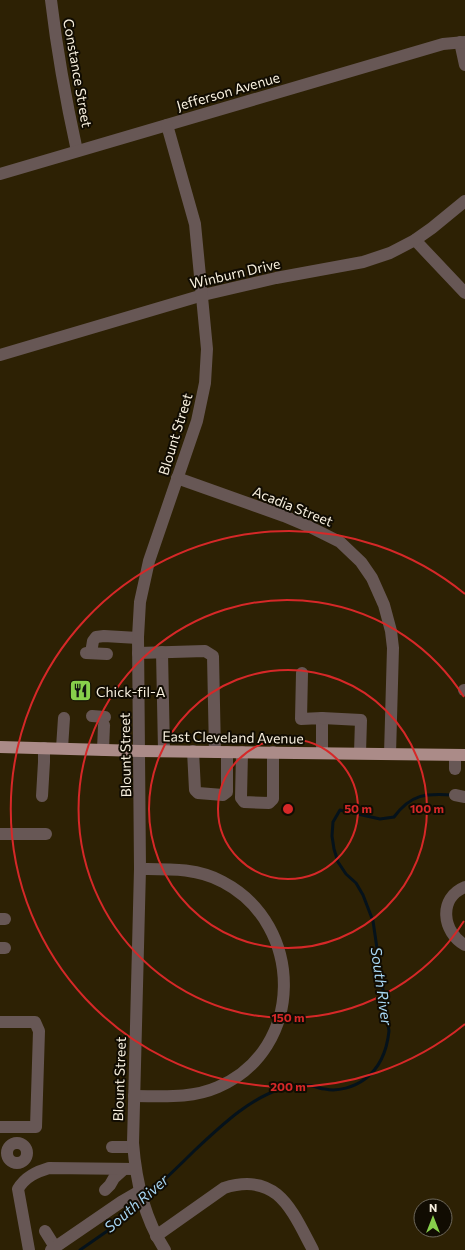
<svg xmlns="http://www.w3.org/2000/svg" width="465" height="1250" font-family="Commissioner,sans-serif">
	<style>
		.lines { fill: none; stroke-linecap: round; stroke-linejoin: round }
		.stream { stroke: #05121b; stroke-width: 3 }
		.minor { stroke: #675755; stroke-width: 12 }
		.major { stroke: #ab8b88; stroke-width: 12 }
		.ring { fill: none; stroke: #d62828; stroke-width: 2 }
		.labels { text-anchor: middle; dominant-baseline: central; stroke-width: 4; stroke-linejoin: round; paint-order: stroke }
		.street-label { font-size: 14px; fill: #f8f0df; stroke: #110c02 }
		.poi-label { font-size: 14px; fill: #f8f0df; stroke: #110c02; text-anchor: start }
		.water-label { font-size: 15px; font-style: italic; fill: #a7d5f2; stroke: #110c02 }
		.centre { fill: #d62828; stroke: #110c02; stroke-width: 2 }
		.ring-label { font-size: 12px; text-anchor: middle; font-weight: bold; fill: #d62828; stroke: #110c02; stroke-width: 4; stroke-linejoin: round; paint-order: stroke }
	</style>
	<rect width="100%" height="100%" fill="#2d2104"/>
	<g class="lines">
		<g class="stream">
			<path d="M 145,1198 C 162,1182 178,1167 194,1151 C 220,1127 248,1099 283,1088 C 292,1086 304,1084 313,1086 C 317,1087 321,1089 325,1089 C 338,1092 354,1087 365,1079 C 381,1067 387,1050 389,1031 L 373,921 L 363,895 L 356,883 L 346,874 L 338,862 L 334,849 L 332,836 L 333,822 L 340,810 L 380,819 L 394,817 C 411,794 426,793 453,795"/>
			<polyline points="80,1250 113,1227 140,1203"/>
		</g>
		<g class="minor">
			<path d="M 51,0 C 57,51 66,101 77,151"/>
			<polyline points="460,42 465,65"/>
			<polyline points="0,174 443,44 465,42"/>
			<polyline points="415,240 465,293"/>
			<polyline points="0,355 203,295 276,278 363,262 390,253 415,240 432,228 465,201"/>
			<polyline points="177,478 284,516 310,527 340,542 361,562 372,578 384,605 391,631 393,648 390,754"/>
			<polyline points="162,652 164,751"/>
			<polyline points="86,653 107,654"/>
			<polyline points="91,653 93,641 96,637 104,636 138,638"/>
			<polyline points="138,653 205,651 213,656 215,752"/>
			<polyline points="302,673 301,719 322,718 322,753"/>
			<polyline points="464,690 465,690"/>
			<polyline points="92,716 105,717"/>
			<polyline points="322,718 361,720 360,753"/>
			<polyline points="62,748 64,718"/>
			<polyline points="103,750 104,725"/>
			<polyline points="193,751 195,790 198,793 223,795 227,792 227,752"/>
			<polyline points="242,752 241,798 244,802 269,803 273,799 273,752"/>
			<polyline points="455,755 455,769"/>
			<polyline points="455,795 465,797"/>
			<polyline points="42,796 44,762 44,748"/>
			<polyline points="0,834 46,834"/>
			<path d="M 465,887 C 438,898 442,932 465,945"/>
			<polyline points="0,919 5,919"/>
			<polyline points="0,948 5,948"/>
			<polyline points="0,1022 35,1022 39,1031 36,1127 0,1127"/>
			<path d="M 134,1096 C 162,1096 191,1099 218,1087 C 305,1050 305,925 223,882 C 198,868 169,869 140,869"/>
			<circle cx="17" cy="1153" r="10"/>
			<polyline points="112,1147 133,1147"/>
			<polyline points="105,1190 110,1185 114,1178 124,1169"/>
			<polyline points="45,1231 55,1247"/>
			<path d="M 156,1236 L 224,1188 C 278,1171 292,1211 313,1250"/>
			<path d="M 29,1250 L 18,1189 C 25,1177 36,1172 49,1168 L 135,1169"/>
			<polyline points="51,1250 121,1202 140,1191"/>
			<path d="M 165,1250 C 144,1218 136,1182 133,1143 L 140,869 L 138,637 L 140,602 L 149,561 L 197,421 L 205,383 L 207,349 L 195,224 L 167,125"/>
		</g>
		<polyline class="major" points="0,747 140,751 465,755"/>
	</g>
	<g class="ring">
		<circle cx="288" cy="809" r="70"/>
		<circle cx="288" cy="809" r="139"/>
		<path d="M464 921A209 209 0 1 1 464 697"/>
		<path d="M465 1024A278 278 0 1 1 465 594"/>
	</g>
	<defs>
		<symbol id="restaurant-square" viewBox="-11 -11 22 22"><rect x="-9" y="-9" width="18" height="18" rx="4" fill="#87cf4b" stroke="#110c02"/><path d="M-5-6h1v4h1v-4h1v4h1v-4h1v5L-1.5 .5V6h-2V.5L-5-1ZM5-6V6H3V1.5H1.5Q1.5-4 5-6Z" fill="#111"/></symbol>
	</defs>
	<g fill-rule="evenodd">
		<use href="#restaurant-square" x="68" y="678" width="25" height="25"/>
	</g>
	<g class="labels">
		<g class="street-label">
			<text transform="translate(78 73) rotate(80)">Constance Street</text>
			<text transform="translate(228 91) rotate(-16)">Jefferson Avenue</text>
			<text transform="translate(235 273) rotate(-13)">Winburn Drive</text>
			<text transform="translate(175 434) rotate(-73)">Blount Street</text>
			<text transform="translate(293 506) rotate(22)">Acadia Street</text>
			<text transform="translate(233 737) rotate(1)">East Cleveland Avenue</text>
			<text transform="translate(125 755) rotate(-91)">Blount Street</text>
			<text transform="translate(119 1079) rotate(-88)">Blount Street</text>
		</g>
		<g class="poi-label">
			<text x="96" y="691">Chick-fil-A</text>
		</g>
		<g class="water-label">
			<text transform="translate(382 986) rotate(82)">South River</text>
			<text transform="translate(136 1203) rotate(-41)">South River</text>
		</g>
	</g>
	<circle cx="288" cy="809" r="6" class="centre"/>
	<g class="ring-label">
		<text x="358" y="813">50 m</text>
		<text x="427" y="813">100 m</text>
		<text x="288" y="1022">150 m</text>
		<text x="288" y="1091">200 m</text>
	</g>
	<g transform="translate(433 1218)"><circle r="19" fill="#110c02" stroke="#6d675a"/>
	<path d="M0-3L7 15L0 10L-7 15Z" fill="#87cf4b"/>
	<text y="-6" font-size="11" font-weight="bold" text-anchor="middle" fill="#f8f0df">N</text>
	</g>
</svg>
